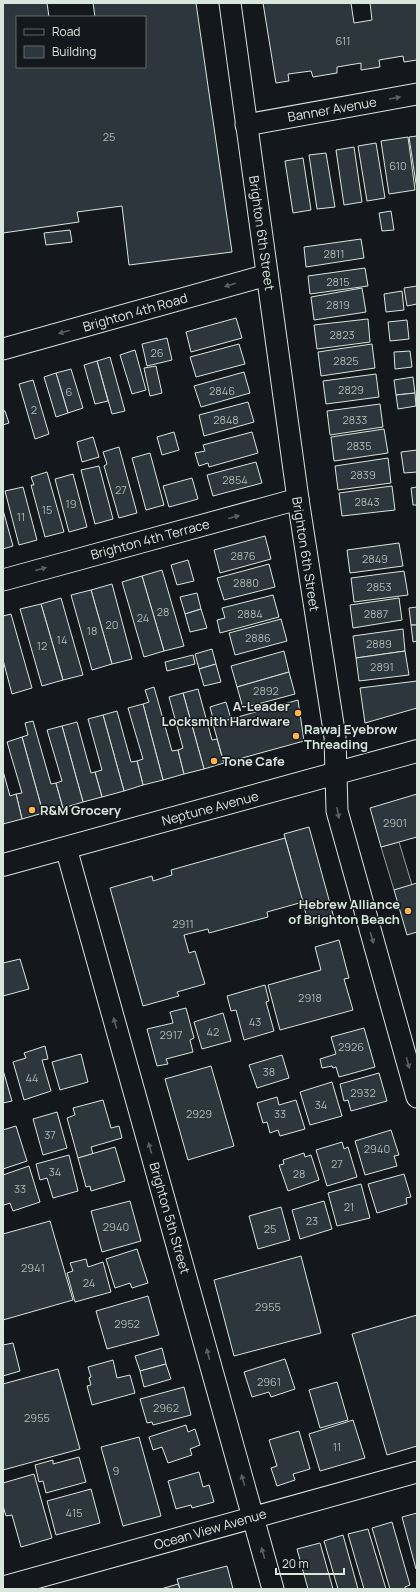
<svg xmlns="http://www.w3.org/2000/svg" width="420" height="1592" font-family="Manrope,sans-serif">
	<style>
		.parking { fill: #24282b; stroke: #939e99 }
		.building { fill: #2c363c; stroke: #d8e6dc }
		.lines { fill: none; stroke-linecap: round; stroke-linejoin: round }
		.street-casing { stroke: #d8e6dc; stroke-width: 23 }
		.secondary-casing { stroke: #d8e6dc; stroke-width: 24 }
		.street { stroke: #14181c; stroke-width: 21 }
		.secondary { stroke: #14181c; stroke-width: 22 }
		.oneway { fill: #59605f }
		.poi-dot { fill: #ffb74d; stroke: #14181c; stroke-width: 1.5 }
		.labels { text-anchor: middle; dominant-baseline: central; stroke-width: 3; stroke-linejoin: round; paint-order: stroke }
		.number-label { font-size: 11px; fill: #adbab4 }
		.street-label { font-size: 13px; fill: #d8e6dc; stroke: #14181c }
		.poi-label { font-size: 13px; font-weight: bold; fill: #d8e6dc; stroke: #14181c; text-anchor: start }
	</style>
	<rect width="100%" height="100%" fill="#14181c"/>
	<polygon class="parking" points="399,842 412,885 394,890 381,847"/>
	<g class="building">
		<polygon points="3,3 47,3 49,17 17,17 17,67 145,67 145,17 95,17 93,3 196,3 232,252 129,265 122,206 77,212 79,222 3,233"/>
		<polygon points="263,3 351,3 354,23 372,20 370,3 417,3 417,60 404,62 403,56 379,60 380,67 361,70 361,63 337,67 337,73 313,77 311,71 288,74 289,81 276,83"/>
		<polygon points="417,136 417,190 409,137"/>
		<polygon points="408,137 415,190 389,194 381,141"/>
		<polygon points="376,143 385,198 367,201 358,146"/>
		<polygon points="354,147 362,202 344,205 336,150"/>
		<polygon points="326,153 335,207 317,209 309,155"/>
		<polygon points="303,158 311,210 293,213 285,161"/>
		<polygon points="391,211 394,230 382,231 379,213"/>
		<polygon points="70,230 72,242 46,245 44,233"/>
		<polygon points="361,239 364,258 306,267 304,247"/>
		<polygon points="365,268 368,286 310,294 308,276"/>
		<polygon points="417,286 417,304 407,306 404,288"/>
		<polygon points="362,288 366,312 314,320 311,297"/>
		<polygon points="402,291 404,310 386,312 384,294"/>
		<polygon points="236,318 242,338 191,352 186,332"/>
		<polygon points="368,319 370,342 317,349 314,325"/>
		<polygon points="407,320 409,339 390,341 388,322"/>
		<polygon points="167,338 172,360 147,366 142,344"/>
		<polygon points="239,344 245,364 196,377 190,357"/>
		<polygon points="372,344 375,368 321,376 318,352"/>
		<polygon points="135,350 146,390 132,394 120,355"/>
		<polygon points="410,351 412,367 395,369 394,352"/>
		<polygon points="110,357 125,411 112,414 97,361"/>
		<polygon points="97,361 108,401 95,404 84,365"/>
		<polygon points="156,366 162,393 150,396 144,368"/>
		<polygon points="71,369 83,408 68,413 56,373"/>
		<polygon points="244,372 250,393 201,407 194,386"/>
		<polygon points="56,373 68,413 56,417 44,377"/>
		<polygon points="376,374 379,397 326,404 323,381"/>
		<polygon points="413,377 415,393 396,395 394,380"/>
		<polygon points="33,380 49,434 35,439 19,384"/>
		<polygon points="415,393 416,406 398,409 396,395"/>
		<polygon points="248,402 254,422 204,436 199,415"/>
		<polygon points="380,404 383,427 330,435 327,411"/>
		<polygon points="3,411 5,411 9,423 3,425"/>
		<polygon points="384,429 388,453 334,461 331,437"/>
		<polygon points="174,432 179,450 162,455 157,437"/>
		<polygon points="252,432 258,453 209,467 208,463 199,466 195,453 205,451 203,445"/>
		<polygon points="93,437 99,457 82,462 77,442"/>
		<polygon points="119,447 137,513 119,518 104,466 107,464 103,452"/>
		<polygon points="417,450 417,472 404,473 401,452"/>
		<polygon points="150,453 164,505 146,510 132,458"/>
		<polygon points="388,458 391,483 338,490 335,466"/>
		<polygon points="256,462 262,483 213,496 207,475"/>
		<polygon points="99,466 113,519 95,524 81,470"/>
		<polygon points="47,472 64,532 45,537 31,485 34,485 31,477"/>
		<polygon points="73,474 87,527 69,532 55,479"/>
		<polygon points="192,478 198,499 169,507 163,486"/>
		<polygon points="392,486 395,510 342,516 339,493"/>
		<polygon points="23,487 37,540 19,545 5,491"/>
		<polygon points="417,487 417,505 413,505 411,488"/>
		<polygon points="3,510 13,546 3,549"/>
		<polygon points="265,536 271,559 220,573 214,550"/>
		<polygon points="399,543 403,566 350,573 347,550"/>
		<polygon points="188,560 194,581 177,585 171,565"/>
		<polygon points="269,564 275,587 224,600 217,578"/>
		<polygon points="162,570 184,646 164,651 142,576"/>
		<polygon points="404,571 408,595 354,602 351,578"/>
		<polygon points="142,576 164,651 144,657 122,582"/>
		<polygon points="112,584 132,659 112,664 91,590"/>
		<polygon points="91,590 112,664 92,670 71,595"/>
		<polygon points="197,593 201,609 185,614 180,597"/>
		<polygon points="273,595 279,617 220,633 217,620 225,618 222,608"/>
		<polygon points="61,598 83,675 63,680 41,604"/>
		<polygon points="399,598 402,620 353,628 350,605"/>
		<polygon points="41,604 63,680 42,686 20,609"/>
		<polygon points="417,607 417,625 411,625 409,608"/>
		<polygon points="201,609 207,628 190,632 185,614"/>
		<polygon points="11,614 32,688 12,694 3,660 3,616"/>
		<polygon points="281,619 287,641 235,655 229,633"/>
		<polygon points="411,625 417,625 417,641 413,642"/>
		<polygon points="403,629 405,651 356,658 353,636"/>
		<polygon points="212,649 216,664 199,669 195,654"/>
		<polygon points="284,651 289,672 237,687 231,666"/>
		<polygon points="405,651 409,675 359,681 356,658"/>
		<polygon points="193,655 195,664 167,671 165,662"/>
		<polygon points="216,664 221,682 204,686 199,669"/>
		<polygon points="289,672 295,694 243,708 237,687"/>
		<polygon points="417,681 417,708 365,723 360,688"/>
		<polygon points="154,687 172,751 178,750 184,774 163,780 143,704 149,702 145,690"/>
		<polygon points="198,689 212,740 217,739 224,763 204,769 183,693"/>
		<polygon points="183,693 204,769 184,774 178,750 183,748 169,697"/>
		<polygon points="298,700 304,741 224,763 213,724"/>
		<polygon points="226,702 231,719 214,723 210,707"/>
		<polygon points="143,704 163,780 143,785 137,761 143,759 128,708"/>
		<polygon points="117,711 131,762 137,761 143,785 124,791 103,715"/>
		<polygon points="103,715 124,791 102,797 95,772 102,770 88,719"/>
		<polygon points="33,721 51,784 56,783 63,808 43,813 22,737 28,735 25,723"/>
		<polygon points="77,722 91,773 95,772 102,797 83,802 62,726"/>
		<polygon points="62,726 83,802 63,808 56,783 62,781 47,730"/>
		<polygon points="22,737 43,813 22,819 16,794 22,793 7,742"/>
		<polygon points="3,771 10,796 16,794 22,819 3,824"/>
		<polygon points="417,794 417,837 381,847 370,808"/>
		<polygon points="309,827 334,918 309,925 284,834"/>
		<polygon points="285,838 303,902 267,912 268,917 209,933 208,929 184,935 189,953 195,951 205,984 177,992 179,996 143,1006 110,888 152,876 153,881 172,875 171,870"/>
		<polygon points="417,883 417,932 407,935 394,890"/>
		<polygon points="339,940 349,978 344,979 353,1010 280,1030 268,985 321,970 315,947"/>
		<polygon points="20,959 29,989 3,996 3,963"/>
		<polygon points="265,985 269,1001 266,1002 274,1031 244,1040 236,1010 231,1011 227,996"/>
		<polygon points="186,1008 194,1038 190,1040 193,1052 166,1059 168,1064 157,1066 147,1029 173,1023 170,1012"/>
		<polygon points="223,1013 231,1041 202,1049 194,1022"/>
		<polygon points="364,1028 375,1067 339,1077 336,1067 333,1068 332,1066 322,1068 320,1059 336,1054 331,1037"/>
		<polygon points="45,1046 48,1059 42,1060 51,1091 24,1100 13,1062 26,1058 24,1053"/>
		<polygon points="81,1054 88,1082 60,1090 52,1062"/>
		<polygon points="282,1055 289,1078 257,1088 249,1065"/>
		<polygon points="211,1066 234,1146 188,1160 165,1079"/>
		<polygon points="3,1070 12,1101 3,1103"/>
		<polygon points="379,1073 387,1101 351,1111 348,1100 344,1101 340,1084"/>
		<polygon points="332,1082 342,1116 310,1125 300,1092"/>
		<polygon points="277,1097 279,1105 296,1100 305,1129 280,1136 278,1130 270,1133 267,1122 263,1123 257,1103"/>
		<polygon points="103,1100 111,1128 119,1126 122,1138 91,1147 93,1154 78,1158 67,1118 75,1115 73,1108"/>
		<polygon points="57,1112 67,1148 43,1155 33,1119"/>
		<polygon points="16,1126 27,1161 3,1169 3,1130"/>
		<polygon points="391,1130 399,1155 394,1156 397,1166 365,1175 355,1141"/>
		<polygon points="342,1142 344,1149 348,1147 357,1177 327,1186 316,1150"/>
		<polygon points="115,1147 125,1181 91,1191 90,1186 86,1187 78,1158"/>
		<polygon points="304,1153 305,1157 311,1155 319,1180 288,1191 279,1165 284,1164 283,1160"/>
		<polygon points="69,1155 78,1191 53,1198 47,1178 40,1180 36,1164"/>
		<polygon points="29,1166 40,1202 13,1211 10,1203 4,1205 3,1203 3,1175"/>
		<polygon points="404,1174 411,1197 406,1198 407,1204 377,1213 368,1184"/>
		<polygon points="361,1184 370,1218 337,1226 328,1193"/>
		<polygon points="130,1201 141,1241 102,1252 91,1211"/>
		<polygon points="324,1201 332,1229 300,1239 292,1210"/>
		<polygon points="281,1207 290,1240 258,1249 249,1216"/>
		<polygon points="50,1221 73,1300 3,1320 3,1234"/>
		<polygon points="137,1249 148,1283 132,1288 130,1283 115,1288 106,1259"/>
		<polygon points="301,1256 321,1333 234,1356 214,1280"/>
		<polygon points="86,1259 88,1267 103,1262 111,1292 75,1302 67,1273 73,1271 70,1263"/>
		<polygon points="148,1296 159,1335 107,1349 96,1311"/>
		<polygon points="417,1315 417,1446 387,1455 352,1334"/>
		<polygon points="13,1343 20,1371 3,1376 3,1345"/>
		<polygon points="162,1348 166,1364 140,1371 135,1356"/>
		<polygon points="285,1359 295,1389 271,1397 269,1392 252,1397 244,1372"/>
		<polygon points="113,1360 117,1378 130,1375 135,1393 92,1405 87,1386 91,1385 89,1378 91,1377 88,1367"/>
		<polygon points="166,1364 171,1379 144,1387 140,1371"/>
		<polygon points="58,1369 80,1449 3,1470 3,1384"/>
		<polygon points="337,1382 348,1420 320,1428 309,1390"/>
		<polygon points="184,1387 191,1415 153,1425 152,1422 147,1423 140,1399"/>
		<polygon points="353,1420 365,1458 320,1471 309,1434"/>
		<polygon points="186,1425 188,1432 195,1429 200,1445 190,1449 192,1455 168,1463 162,1447 153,1450 149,1437"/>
		<polygon points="299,1431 310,1469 293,1474 295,1480 277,1486 271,1468 277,1466 269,1440"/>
		<polygon points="139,1437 161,1516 123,1526 101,1447"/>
		<polygon points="79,1457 86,1482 46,1493 43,1481 39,1482 35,1465 53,1460 53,1464"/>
		<polygon points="199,1472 203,1487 209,1485 214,1502 192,1508 191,1505 176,1509 168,1481"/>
		<polygon points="34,1474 52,1538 21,1547 12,1515 6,1516 3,1506 3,1483"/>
		<polygon points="91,1489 100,1523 56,1535 47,1501"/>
		<polygon points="417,1513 417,1569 416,1569 402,1517"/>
		<polygon points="392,1522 410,1585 405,1587 405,1589 390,1589 372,1528"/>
		<polygon points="368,1529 386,1589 364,1589 348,1534"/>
		<polygon points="343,1535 358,1589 338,1589 324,1541"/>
		<polygon points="320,1543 333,1589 308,1589 297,1549"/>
		<polygon points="227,1566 233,1589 180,1589 177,1579"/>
		<polygon points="178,1584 180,1589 161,1589"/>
	</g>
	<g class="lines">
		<defs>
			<g id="street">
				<polyline points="230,3 298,499 335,737 337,811 417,1097"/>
				<polyline points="246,125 417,94"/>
				<polyline points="3,349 267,275"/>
				<polyline points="3,580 298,499"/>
				<polyline points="66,848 273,1589"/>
				<polyline points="3,1587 417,1472"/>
			</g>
			<polyline id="secondary" points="3,865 417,751"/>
		</defs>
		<use href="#street" class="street-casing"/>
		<use href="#secondary" class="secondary-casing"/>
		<use href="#street" class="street"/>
		<use href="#secondary" class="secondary"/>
	</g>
	<defs><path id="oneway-solid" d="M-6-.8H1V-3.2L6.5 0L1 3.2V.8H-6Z"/></defs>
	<g class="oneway">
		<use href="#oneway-solid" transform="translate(395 98) rotate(-10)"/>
		<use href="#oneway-solid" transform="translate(230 285) rotate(164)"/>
		<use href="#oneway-solid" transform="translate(64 332) rotate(164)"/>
		<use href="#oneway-solid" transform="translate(234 517) rotate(-15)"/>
		<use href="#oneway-solid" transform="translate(41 569) rotate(-15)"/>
		<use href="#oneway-solid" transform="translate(338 813) rotate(79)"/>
		<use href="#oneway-solid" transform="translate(372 938) rotate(74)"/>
		<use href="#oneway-solid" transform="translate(115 1023) rotate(-106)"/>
		<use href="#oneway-solid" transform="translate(408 1063) rotate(74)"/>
		<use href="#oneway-solid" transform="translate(150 1148) rotate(-106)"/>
		<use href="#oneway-solid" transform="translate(208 1354) rotate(-106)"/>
		<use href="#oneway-solid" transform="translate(243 1480) rotate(-106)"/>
		<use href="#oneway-solid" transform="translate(263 1553) rotate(-106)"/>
	</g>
	<g class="poi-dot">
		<circle cx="298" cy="713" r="4"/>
		<circle cx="296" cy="736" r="4"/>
		<circle cx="214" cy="761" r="4"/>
		<circle cx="32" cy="810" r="4"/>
		<circle cx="408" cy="911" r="4"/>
	</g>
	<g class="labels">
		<g class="number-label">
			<text x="343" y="40">611</text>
			<text x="109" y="136">25</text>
			<text x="398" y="165">610</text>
			<text x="334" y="253">2811</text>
			<text x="338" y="281">2815</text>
			<text x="338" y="304">2819</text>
			<text x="342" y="334">2823</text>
			<text x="157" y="352">26</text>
			<text x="346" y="360">2825</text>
			<text x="351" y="389">2829</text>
			<text x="222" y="390">2846</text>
			<text x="69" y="391">6</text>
			<text x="34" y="409">2</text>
			<text x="226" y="419">2848</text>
			<text x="355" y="419">2833</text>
			<text x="359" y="445">2835</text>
			<text x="363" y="474">2839</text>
			<text x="235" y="479">2854</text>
			<text x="121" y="489">27</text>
			<text x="367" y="501">2843</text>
			<text x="71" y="503">19</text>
			<text x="47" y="509">15</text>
			<text x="21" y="516">11</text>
			<text x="243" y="555">2876</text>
			<text x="375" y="558">2849</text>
			<text x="246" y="582">2880</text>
			<text x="379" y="586">2853</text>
			<text x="163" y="611">28</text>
			<text x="250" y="613">2884</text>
			<text x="376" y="613">2887</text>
			<text x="143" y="617">24</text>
			<text x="112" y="624">20</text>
			<text x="92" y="630">18</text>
			<text x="258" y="637">2886</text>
			<text x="62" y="639">14</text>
			<text x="379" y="643">2889</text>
			<text x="42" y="645">12</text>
			<text x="382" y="666">2891</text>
			<text x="266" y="690">2892</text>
			<text x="395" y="822">2901</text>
			<text x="183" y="923">2911</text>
			<text x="310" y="997">2918</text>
			<text x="255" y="1021">43</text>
			<text x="213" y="1031">42</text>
			<text x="171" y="1034">2917</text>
			<text x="351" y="1046">2926</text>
			<text x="269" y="1071">38</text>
			<text x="32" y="1077">44</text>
			<text x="363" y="1092">2932</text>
			<text x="321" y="1104">34</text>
			<text x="199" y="1113">2929</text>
			<text x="280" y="1113">33</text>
			<text x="50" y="1134">37</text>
			<text x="377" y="1148">2940</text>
			<text x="337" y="1163">27</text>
			<text x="55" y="1171">34</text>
			<text x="299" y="1173">28</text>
			<text x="20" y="1188">33</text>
			<text x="349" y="1206">21</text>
			<text x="312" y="1220">23</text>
			<text x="116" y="1226">2940</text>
			<text x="270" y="1228">25</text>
			<text x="33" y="1267">2941</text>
			<text x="89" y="1282">24</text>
			<text x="268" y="1306">2955</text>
			<text x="127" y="1323">2952</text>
			<text x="269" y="1381">2961</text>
			<text x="166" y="1407">2962</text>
			<text x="37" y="1417">2955</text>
			<text x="337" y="1446">11</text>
			<text x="116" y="1470">9</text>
			<text x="74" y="1512">415</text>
		</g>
		<g class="street-label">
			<text transform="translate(332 109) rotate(-10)">Banner Avenue</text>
			<text transform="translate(262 233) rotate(82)">Brighton 6th Street</text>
			<text transform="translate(135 312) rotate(-16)">Brighton 4th Road</text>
			<text transform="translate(150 539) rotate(-15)">Brighton 4th Terrace</text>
			<text transform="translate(306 554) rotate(81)">Brighton 6th Street</text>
			<text transform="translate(210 808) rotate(-15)">Neptune Avenue</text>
			<text transform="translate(170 1218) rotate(74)">Brighton 5th Street</text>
			<text transform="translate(210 1529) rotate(-16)">Ocean View Avenue</text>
		</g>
		<g class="poi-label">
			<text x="290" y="706" text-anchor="end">A-Leader<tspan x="290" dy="15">Locksmith Hardware</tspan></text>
			<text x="304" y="729">Rawaj Eyebrow<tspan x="304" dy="15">Threading</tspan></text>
			<text x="222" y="761">Tone Cafe</text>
			<text x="40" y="810">R&amp;M Grocery</text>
			<text x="400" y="904" text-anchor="end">Hebrew Alliance<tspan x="400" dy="15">of Brighton Beach</tspan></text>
		</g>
	</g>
	<rect width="420" height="1592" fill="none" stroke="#d8e6dc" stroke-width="8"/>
	<rect x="16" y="16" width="130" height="52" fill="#14181c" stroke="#626a69"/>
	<rect x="24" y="29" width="20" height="6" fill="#14181c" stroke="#626a69"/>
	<text x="52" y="36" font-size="12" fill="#d8e6dc">Road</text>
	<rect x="24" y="46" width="20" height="12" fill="#2c363c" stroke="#626a69"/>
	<text x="52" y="56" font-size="12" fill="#d8e6dc">Building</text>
	<path d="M276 1568v6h68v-6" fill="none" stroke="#d8e6dc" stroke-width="2"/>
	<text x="282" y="1568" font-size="12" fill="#d8e6dc" stroke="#14181c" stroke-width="3" paint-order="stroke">20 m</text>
</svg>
